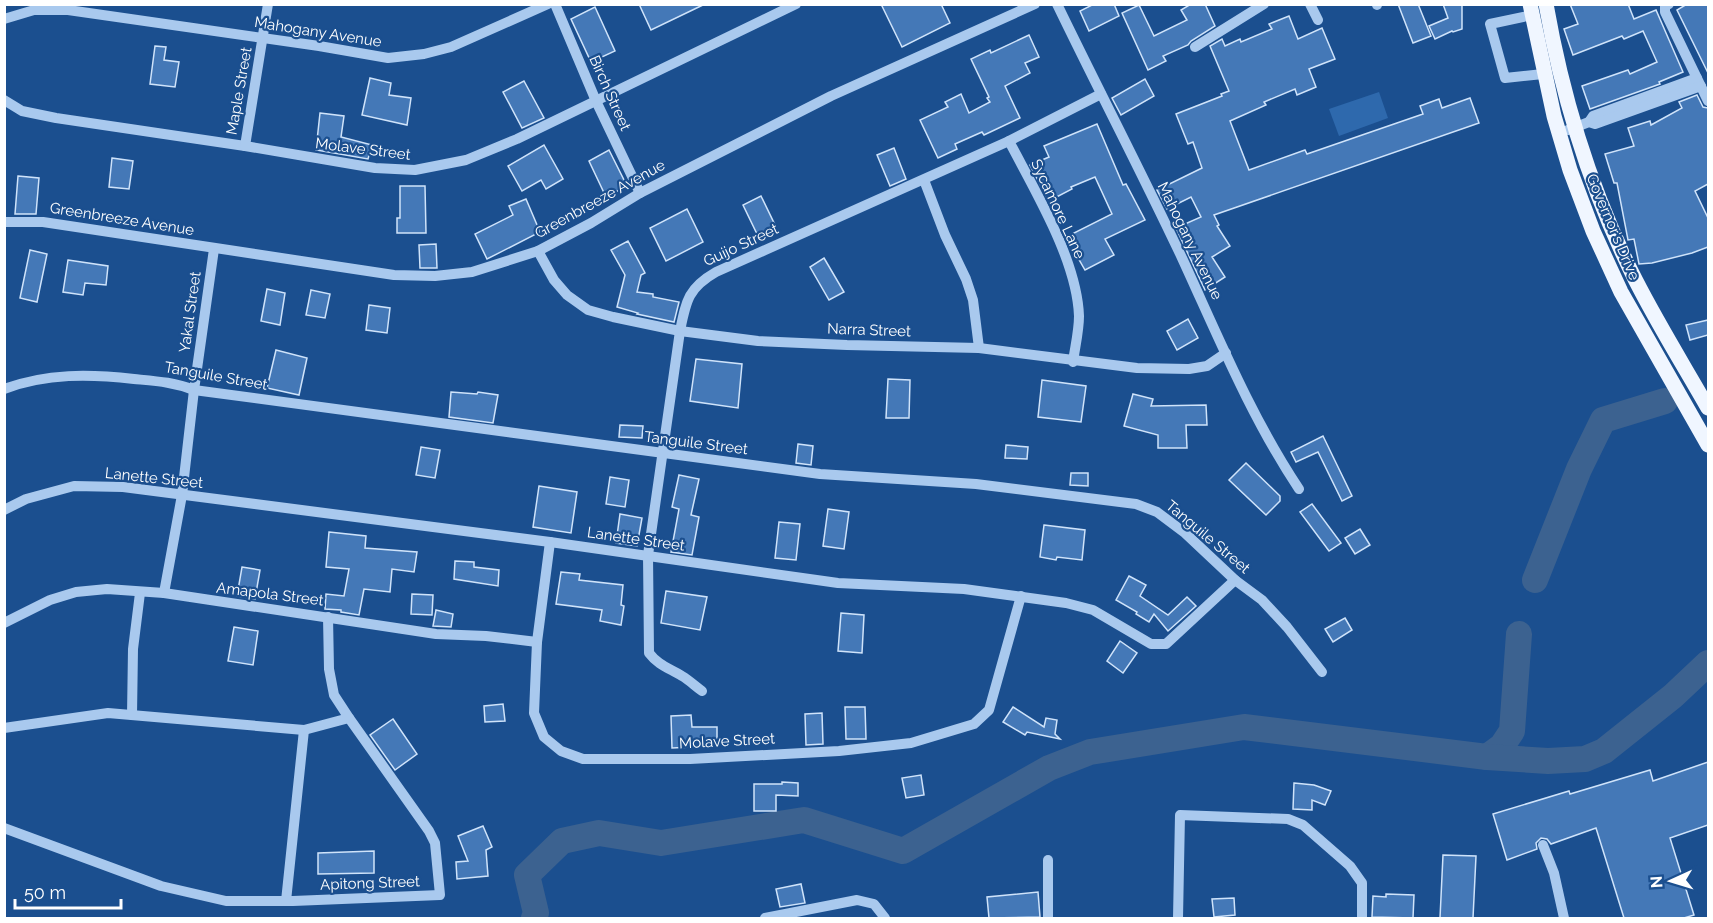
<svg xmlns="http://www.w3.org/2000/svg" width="1713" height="923" font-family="Raleway,sans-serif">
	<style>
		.green { fill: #2e69ad }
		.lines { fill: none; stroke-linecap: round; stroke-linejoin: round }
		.river { stroke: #3c6290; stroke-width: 26 }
		.building { fill: #4478b7; stroke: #cfe3fa; stroke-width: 1.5 }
		.minor { stroke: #a9c9ee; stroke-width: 10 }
		.major { stroke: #f0f6ff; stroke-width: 15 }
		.labels { text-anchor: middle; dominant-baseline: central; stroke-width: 4.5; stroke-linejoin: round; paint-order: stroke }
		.street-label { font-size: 15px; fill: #fff; stroke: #1b4f8f }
	</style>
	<rect width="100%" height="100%" fill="#1b4f8f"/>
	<polygon class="green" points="1379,92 1388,118 1339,136 1329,109"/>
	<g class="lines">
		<g class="river">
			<polyline points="1535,580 1579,469 1603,420 1665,401"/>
			<polyline points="1487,757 1502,746 1512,731 1519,634"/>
			<polyline points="534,918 536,913 527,875 562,841 599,833 661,843 804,820 903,851 1049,768 1090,752 1244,727 1487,757 1548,761 1585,759 1604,751 1673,696 1708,663"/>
		</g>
	</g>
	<g class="building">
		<polygon points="639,4 705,4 651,30"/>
		<polygon points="881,4 941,4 950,23 902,47"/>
		<polygon points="1094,4 1114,4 1119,16 1089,31 1080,11"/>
		<polygon points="1191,4 1205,4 1215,26 1191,41 1188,45 1163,56 1166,61 1148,70 1122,13 1139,5 1154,36 1187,20 1181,10"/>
		<polygon points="1398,4 1418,4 1431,36 1413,43"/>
		<polygon points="1443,4 1462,4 1462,29 1453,32 1452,31 1435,39 1429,26 1448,18"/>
		<polygon points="1570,4 1628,4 1634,19 1656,10 1683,72 1659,82 1660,84 1590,109 1582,86 1628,70 1630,74 1657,62 1643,31 1624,39 1622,36 1573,55 1564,29 1578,24"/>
		<polygon points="1687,4 1708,4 1708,73 1677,10"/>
		<polygon points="595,7 615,51 591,62 571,19"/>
		<polygon points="1289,16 1298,39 1322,28 1335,59 1309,69 1316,87 1297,95 1295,89 1264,102 1266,105 1230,121 1249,170 1305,150 1307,154 1423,114 1420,106 1439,99 1442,108 1470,98 1479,123 1214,215 1219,225 1217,226 1230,246 1212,257 1225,277 1205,290 1176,228 1201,217 1191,197 1167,209 1157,190 1202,168 1193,142 1188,144 1176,114 1222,96 1221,94 1229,91 1210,46 1222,39 1225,46 1240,39 1241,42 1272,29 1269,24"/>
		<polygon points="1029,35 1039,57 1025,63 1030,73 1005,86 1020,118 984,135 982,132 955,144 957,149 938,158 920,120 948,107 945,102 961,94 969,113 990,102 987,98 989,97 971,59 990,50 991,53"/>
		<polygon points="155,46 166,47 164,60 179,62 175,87 150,84"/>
		<polygon points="370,78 391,83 389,95 411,98 407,125 362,115"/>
		<polygon points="1145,79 1154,96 1121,115 1112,98"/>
		<polygon points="524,81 544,118 522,128 503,92"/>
		<polygon points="1697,95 1703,107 1708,108 1708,184 1695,191 1708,218 1708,247 1692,253 1652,263 1639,264 1634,239 1628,240 1617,183 1614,183 1605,154 1634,146 1628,128 1650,121 1651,125 1682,108 1679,102"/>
		<polygon points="320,113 344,116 341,137 372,145 368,159 316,150"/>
		<polygon points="1097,124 1123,185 1126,184 1145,220 1105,239 1114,255 1085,270 1066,237 1112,214 1095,177 1071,187 1072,189 1049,201 1030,165 1049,157 1044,146"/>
		<polygon points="544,145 563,179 546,189 541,180 522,191 508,166"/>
		<polygon points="894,148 906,179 890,186 877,155"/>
		<polygon points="609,150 627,186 606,197 589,161"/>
		<polygon points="112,158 133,161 129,189 109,187"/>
		<polygon points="18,176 39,178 36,214 15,214"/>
		<polygon points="400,186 425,186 426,233 397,233 397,218 400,218"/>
		<polygon points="761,196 776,227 758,236 743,205"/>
		<polygon points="526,199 540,232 487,259 475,234 513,215 509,206"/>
		<polygon points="687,209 703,242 666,261 650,228"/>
		<polygon points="628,241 645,273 641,275 637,292 653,294 653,297 679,302 674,322 637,314 638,313 617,307 625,275 611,250"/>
		<polygon points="436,244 437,268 420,268 419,245"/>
		<polygon points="30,250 47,254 37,302 20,298"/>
		<polygon points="824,258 844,292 829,300 810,267"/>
		<polygon points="68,260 108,266 106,285 85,283 83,295 63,292"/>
		<polygon points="267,289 285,293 280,325 261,321"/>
		<polygon points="311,290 330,294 325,318 306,315"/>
		<polygon points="369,305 390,308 387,333 366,330"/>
		<polygon points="1188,319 1198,338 1177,350 1167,331"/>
		<polygon points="1708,320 1708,335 1690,340 1686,325"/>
		<polygon points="276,350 307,358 299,395 267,388"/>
		<polygon points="696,359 742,364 738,408 690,401"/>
		<polygon points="888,379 910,380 909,418 886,418"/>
		<polygon points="1042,380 1086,386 1081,422 1038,417"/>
		<polygon points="451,392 477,394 478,392 498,395 493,423 449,417"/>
		<polygon points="1133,394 1153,399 1151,406 1206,405 1207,425 1186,425 1187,448 1158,448 1158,435 1124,426"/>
		<polygon points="620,425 643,426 642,438 619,437"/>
		<polygon points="1323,436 1352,496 1342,501 1318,452 1296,462 1291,452"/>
		<polygon points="798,444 813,446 811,465 796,463"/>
		<polygon points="1006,445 1028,447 1027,459 1005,458"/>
		<polygon points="421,447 440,450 435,478 416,475"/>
		<polygon points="1246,463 1280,496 1280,501 1266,515 1229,480"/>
		<polygon points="1071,473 1088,473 1088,486 1070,485"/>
		<polygon points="679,475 699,479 691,515 699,517 692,555 671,552 679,509 672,507"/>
		<polygon points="610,477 629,480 625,507 606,504"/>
		<polygon points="539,486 577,492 571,533 533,527"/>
		<polygon points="1312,504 1341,543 1329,551 1300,512"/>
		<polygon points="828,509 849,512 844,549 823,546"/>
		<polygon points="620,514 642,518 637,546 616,543"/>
		<polygon points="779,522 800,524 796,560 775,558"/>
		<polygon points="1044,525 1085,530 1082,560 1057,557 1056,560 1040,557"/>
		<polygon points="1360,529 1370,545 1355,554 1345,538"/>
		<polygon points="329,532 366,536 365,548 417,552 414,572 392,569 390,592 364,589 359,615 341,612 341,610 325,609 326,594 344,596 349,569 326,567"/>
		<polygon points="455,561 474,562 474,567 499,570 498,586 454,579"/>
		<polygon points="242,567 260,570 255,599 237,596"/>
		<polygon points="561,572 580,574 579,580 623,585 621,605 624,606 621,625 600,621 602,610 556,604"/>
		<polygon points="1129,576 1146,585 1140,596 1168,615 1187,597 1196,606 1168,631 1154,614 1149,622 1136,614 1137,612 1116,600"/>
		<polygon points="666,591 707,597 700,630 661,623"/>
		<polygon points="412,594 433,595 432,615 411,614"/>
		<polygon points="436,610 453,614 451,627 433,626"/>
		<polygon points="841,613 864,615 862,653 838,651"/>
		<polygon points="1345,618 1352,630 1333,642 1325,629"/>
		<polygon points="234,627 258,631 253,665 228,661"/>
		<polygon points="1120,641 1137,653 1123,673 1107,661"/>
		<polygon points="503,704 505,721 485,722 484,706"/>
		<polygon points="845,707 865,707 866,739 846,739"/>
		<polygon points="1013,707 1044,727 1046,718 1057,720 1055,734 1060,739 1027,732 1025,735 1003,722"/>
		<polygon points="822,713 823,744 806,745 805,714"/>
		<polygon points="691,715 692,727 717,727 717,740 692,741 692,747 672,748 671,716"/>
		<polygon points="393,719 417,754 395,770 370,735"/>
		<polygon points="1708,762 1708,825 1670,838 1694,915 1684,918 1624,918 1596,828 1551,844 1547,839 1541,838 1536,843 1537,849 1507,860 1493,814 1569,791 1570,794 1650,770 1653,781"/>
		<polygon points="921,775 924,795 906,798 902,778"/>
		<polygon points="782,782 798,783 798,796 776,795 776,811 754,811 754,784 782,784"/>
		<polygon points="1294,783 1314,785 1331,791 1325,805 1312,800 1312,810 1293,809"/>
		<polygon points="483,826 492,847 486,850 488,876 457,879 456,862 468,861 458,836"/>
		<polygon points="374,851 374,873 318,874 318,853"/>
		<polygon points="1443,855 1476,856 1473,918 1440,918"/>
		<polygon points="801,884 805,903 780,907 776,889"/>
		<polygon points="1038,892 1040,917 989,918 987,897"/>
		<polygon points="1386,894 1414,895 1413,918 1372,917 1373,896 1386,897"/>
		<polygon points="1234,898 1235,915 1214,917 1212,899"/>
	</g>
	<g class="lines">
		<g class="minor">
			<polyline points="555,4 596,101 640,193"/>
			<path d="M 1057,4 C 1098,89 1142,173 1182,258 C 1218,336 1251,417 1299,489"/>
			<polyline points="1310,4 1318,20"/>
			<polyline points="1377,4 1377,5"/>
			<polyline points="1669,4 1665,6 1665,12 1708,101"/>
			<polyline points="1532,15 1490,24 1505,78 1543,74"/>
			<polyline points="4,19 34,10 68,10 319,46 388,58 424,54 451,47 548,4"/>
			<polyline points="1195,47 1264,4"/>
			<polyline points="4,100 22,111 56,118 245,146 375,168 415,170 466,160 517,139 796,4"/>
			<polyline points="1589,122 1593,116 1697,78"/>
			<polyline points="1568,130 1589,122 1595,124 1701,86"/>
			<path d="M 1009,141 C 1035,191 1077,260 1079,316 C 1079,331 1075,347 1073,362"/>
			<polyline points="245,146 268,4"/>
			<polyline points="924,180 945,235 966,279 973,300 979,348"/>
			<polyline points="4,222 43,222 394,275 435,276 472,272 538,251 591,223 640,193 831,96 1035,4"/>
			<polyline points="538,251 554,280 567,295 588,310 613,317 680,331 758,341 847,345 979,348 1137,368 1189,369 1207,366 1226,353"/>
			<path d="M 4,389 C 47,373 90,374 134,379 C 155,381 174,382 194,390 L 820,474 L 976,484 L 1136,504 L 1157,512 L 1185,533 L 1235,580 L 1262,600 L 1287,627 L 1322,672"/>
			<polyline points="4,510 26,499 74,486 123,487 550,542 838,583 964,589 1066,603 1093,610 1151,644 1166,644 1235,580"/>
			<polyline points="550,542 537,642 534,713 544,737 561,751 583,759 690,759 839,751 911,743 974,724 989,710 1021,596"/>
			<polyline points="164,593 182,495 194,390 214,249"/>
			<polyline points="4,623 50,600 76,592 107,589 164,593 436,634 486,636 537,642"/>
			<path d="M 702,691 C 695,686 689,680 682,676 C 669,668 658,665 649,653 L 648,555 L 680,331 C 686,301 688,288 716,272 L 1009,141 L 1101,94"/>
			<polyline points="132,715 133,649 140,593"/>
			<polyline points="4,728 108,713 304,730 349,718"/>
			<polyline points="4,828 161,886 226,901 293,901 440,895 435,843 429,831 349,718 334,695 329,669 328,617"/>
			<polyline points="1543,845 1554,873 1564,918"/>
			<polyline points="286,901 304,730"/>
			<polyline points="765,918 857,900 874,904 885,918"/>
			<polyline points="1048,918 1048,860"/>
			<polyline points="1178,918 1180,815 1288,819 1303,825 1350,866 1362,883 1362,918"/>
		</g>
		<g class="major">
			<polyline points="1530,4 1554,116 1570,170 1593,231 1621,292 1708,445"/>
			<path d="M 1546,4 C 1563,101 1592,194 1636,281 C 1658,324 1684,366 1708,408"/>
		</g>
	</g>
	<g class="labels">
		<g class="street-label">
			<text transform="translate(318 32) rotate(9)">Mahogany Avenue</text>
			<text transform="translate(239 91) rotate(-80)">Maple Street</text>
			<text transform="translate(610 93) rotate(66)">Birch Street</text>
			<text transform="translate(363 149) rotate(7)">Molave Street</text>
			<text transform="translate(600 199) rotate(-29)">Greenbreeze Avenue</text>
			<text transform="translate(1058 209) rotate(65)">Sycamore Lane</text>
			<text transform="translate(122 219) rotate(9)">Greenbreeze Avenue</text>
			<text transform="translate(1613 227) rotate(67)">Governor's Drive</text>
			<text transform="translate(1190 241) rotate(64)">Mahogany Avenue</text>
			<text transform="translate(741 245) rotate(-25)">Guijo Street</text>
			<text transform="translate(190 312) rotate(-82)">Yakal Street</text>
			<text transform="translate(869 330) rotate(2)">Narra Street</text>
			<text transform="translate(216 376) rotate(10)">Tanguile Street</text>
			<text transform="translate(696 443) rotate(7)">Tanguile Street</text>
			<text transform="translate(154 478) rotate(6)">Lanette Street</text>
			<text transform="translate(1208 537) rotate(40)">Tanguile Street</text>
			<text transform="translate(636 539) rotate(8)">Lanette Street</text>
			<text transform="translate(270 594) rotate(7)">Amapola Street</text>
			<text transform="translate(727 741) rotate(-3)">Molave Street</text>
			<text transform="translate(370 883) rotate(-2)">Apitong Street</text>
		</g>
	</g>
	<rect width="1713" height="923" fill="none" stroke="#ffffff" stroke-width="12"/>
	<g transform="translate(1671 881) rotate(266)" stroke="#1b4f8f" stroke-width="4.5" paint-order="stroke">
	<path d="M0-4.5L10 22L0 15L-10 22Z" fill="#ffffff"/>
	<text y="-9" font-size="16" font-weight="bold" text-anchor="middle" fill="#ffffff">N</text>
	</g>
	<path d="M15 899v9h106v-9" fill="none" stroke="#ffffff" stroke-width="3"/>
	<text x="24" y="899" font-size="18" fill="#ffffff" stroke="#1b4f8f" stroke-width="4.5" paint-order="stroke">50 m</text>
</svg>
